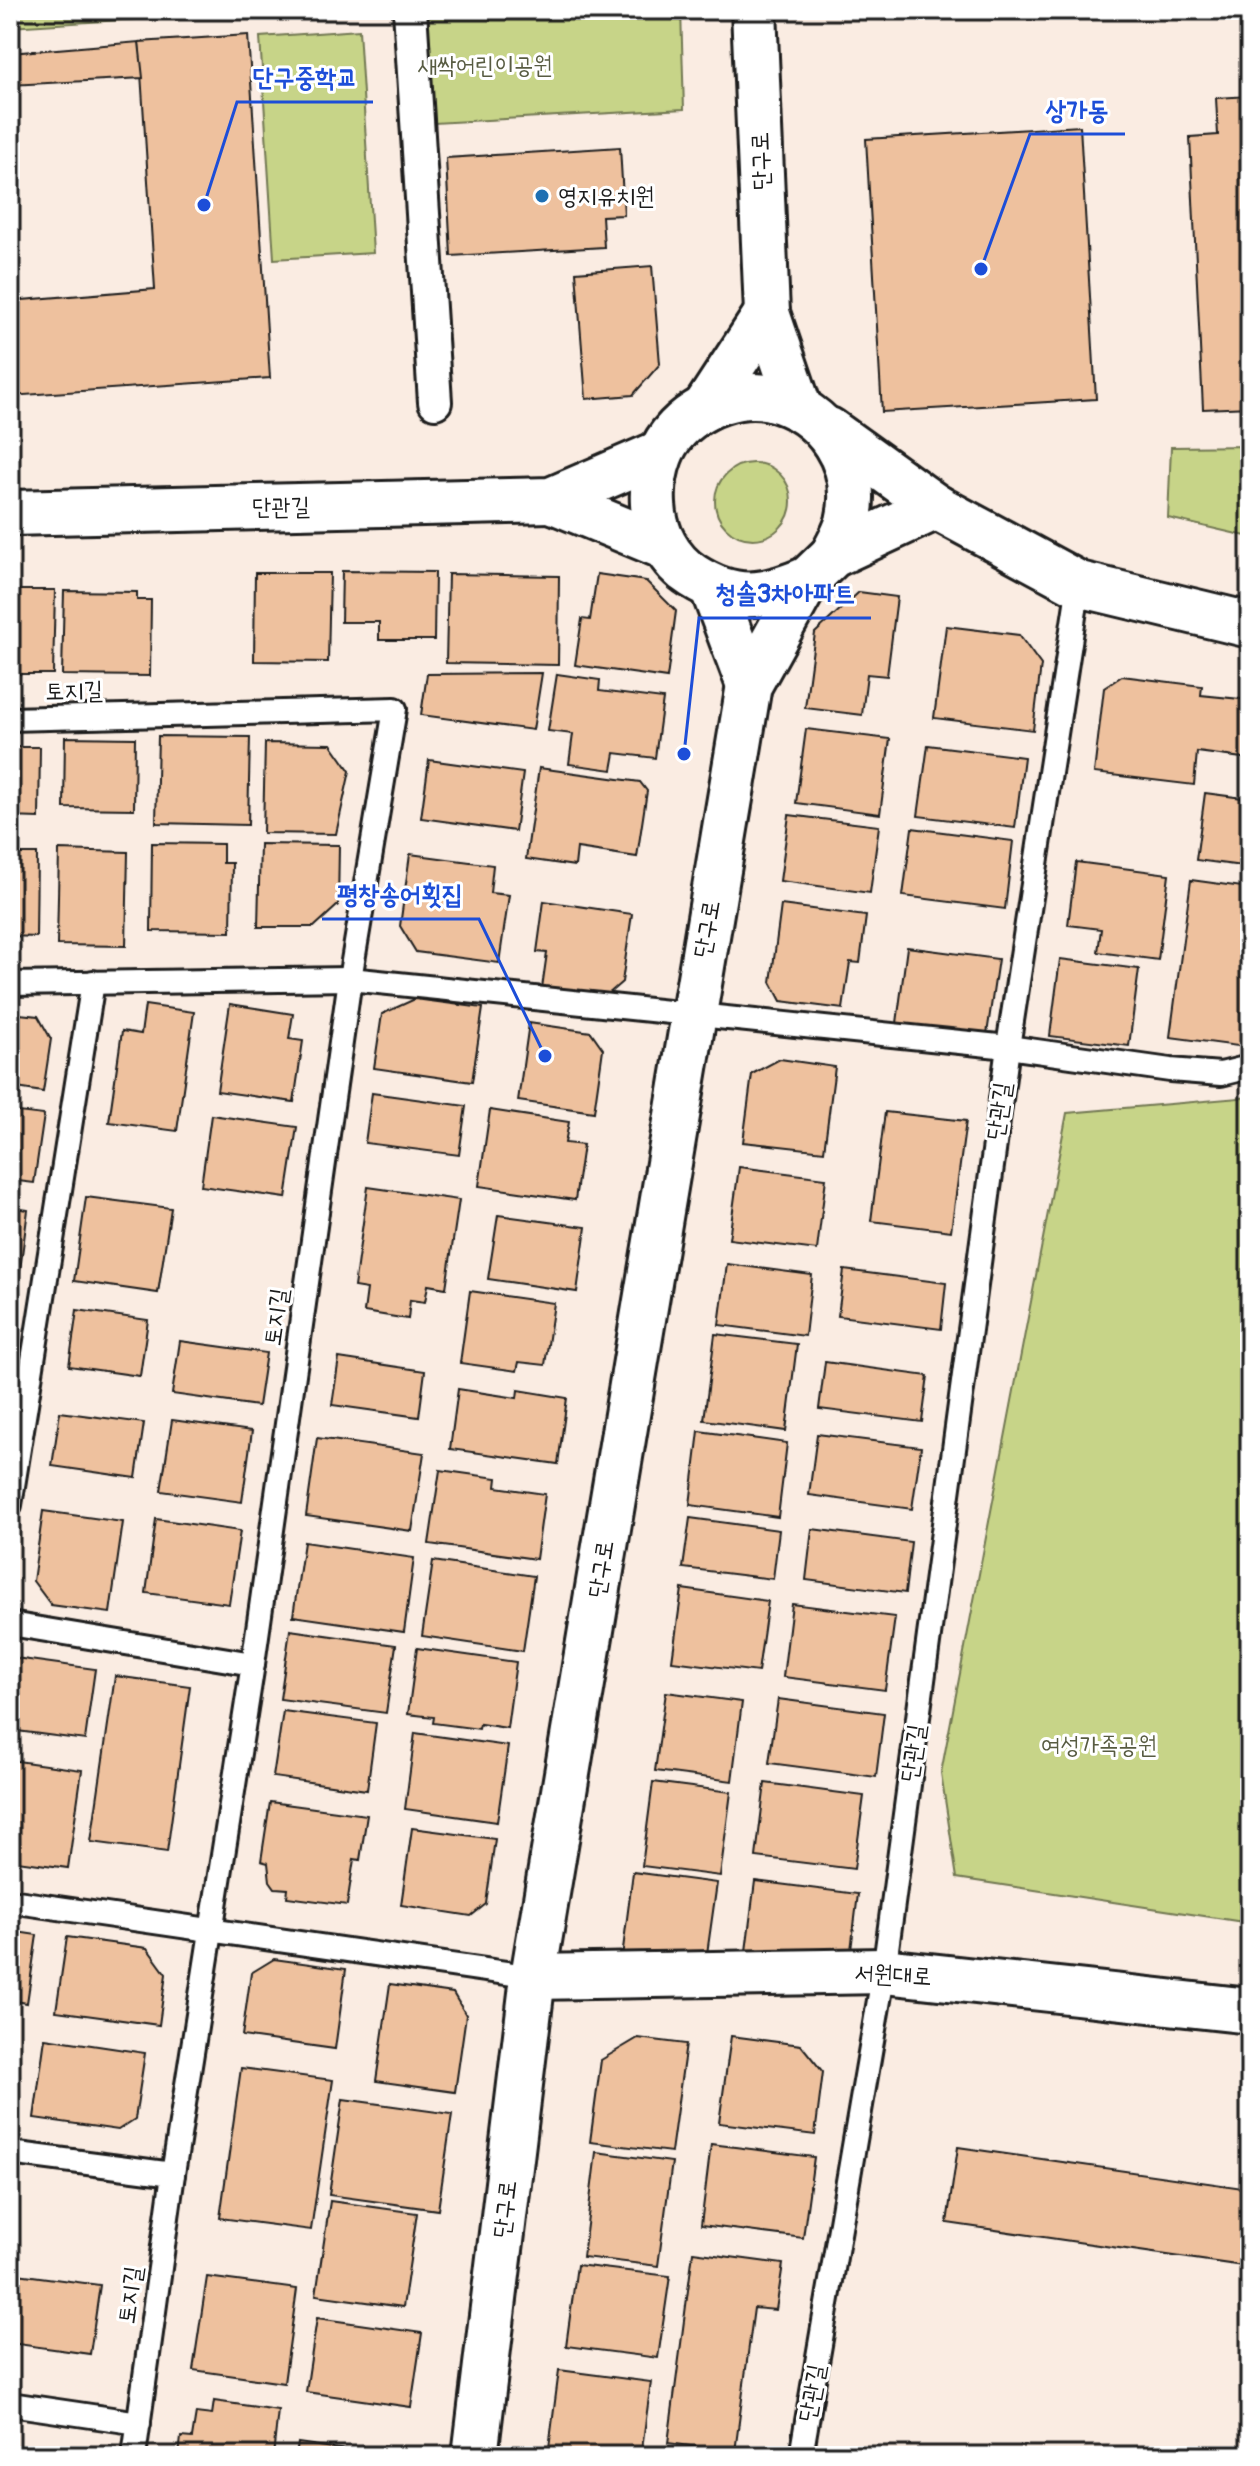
<svg xmlns="http://www.w3.org/2000/svg" width="1260" height="2466" font-family="Pangolin,'Poor Story',sans-serif">
	<style>
		.green { fill: #c7d488; stroke: #727852; stroke-width: 2 }
		.building { fill: #eec19e; stroke: #1c1c1c; stroke-width: 2 }
		.lines { fill: none; stroke-linecap: round; stroke-linejoin: round }
		.service-casing { stroke: #1c1c1c; stroke-width: 28 }
		.pedestrian-casing { stroke: #1c1c1c; stroke-width: 38 }
		.tertiary-casing { stroke: #1c1c1c; stroke-width: 50 }
		.service { stroke: #fff; stroke-width: 22 }
		.pedestrian { stroke: #fff; stroke-width: 32 }
		.tertiary { stroke: #fff; stroke-width: 44 }
		.poi-dot { fill: #1f6fb2; stroke: #fff; stroke-width: 3 }
		.labels { text-anchor: middle; dominant-baseline: central; stroke-width: 6; stroke-linejoin: round; paint-order: stroke }
		.park-label { font-size: 24px; fill: #585c42; stroke: #fff }
		.street-label { font-size: 24px; fill: #1c1c1c; stroke: #fff }
		.poi-label { font-size: 24px; fill: #1c1c1c; stroke: #fff; text-anchor: start }
		.leader { fill: none; stroke: #1d4ed8; stroke-width: 3 }
		.callout-dot { fill: #1d4ed8; stroke: #fff; stroke-width: 3 }
		.callout-label { font-size: 26px; text-anchor: middle; font-weight: bold; fill: #1d4ed8; stroke: #fff; stroke-width: 6; stroke-linejoin: round; paint-order: stroke }
	</style>
	<rect width="100%" height="100%" fill="#faece2"/>
	<filter id="ink" filterUnits="userSpaceOnUse"><feTurbulence type="fractalNoise" baseFrequency=".0125" numOctaves="2"/><feDisplacementMap in="SourceGraphic" scale="16" xChannelSelector="R" yChannelSelector="G"/><feConvolveMatrix kernelMatrix="1 2 1 2 8 2 1 2 1" color-interpolation-filters="sRGB"/></filter>
	<g filter="url(#ink)">
		<g class="green">
			<polygon points="10,10 282,10 10,27"/>
			<polygon points="426,10 681,10 684,109 434,123"/>
			<polygon points="359,30 373,253 274,259 260,37"/>
			<polygon points="1250,446 1250,537 1168,518 1171,447"/>
			<circle cx="753" cy="501" r="38"/>
			<polygon points="1250,1097 1250,1923 957,1878 941,1773 1067,1113"/>
		</g>
		<g class="building">
			<polygon points="248,35 270,378 10,396 10,301 155,289 139,42"/>
			<polygon points="139,42 143,78 10,85 10,53"/>
			<polygon points="1250,96 1250,407 1203,409 1190,137 1218,135 1216,98"/>
			<polygon points="1080,126 1096,399 882,412 866,139"/>
			<polygon points="620,147 624,215 602,216 604,247 451,256 446,158"/>
			<polygon points="652,266 660,364 633,395 586,399 576,272"/>
			<polygon points="342,571 435,572 434,640 379,640 379,622 341,622"/>
			<polygon points="255,573 330,573 328,662 254,661"/>
			<polygon points="448,574 559,576 558,665 446,663"/>
			<polygon points="597,574 646,581 676,611 667,678 575,665 582,619 590,620"/>
			<polygon points="10,590 55,590 53,674 10,674"/>
			<polygon points="64,591 137,592 137,600 151,600 150,676 62,675"/>
			<polygon points="859,592 897,597 887,676 867,674 862,715 805,708 815,633"/>
			<polygon points="946,626 1019,635 1041,665 1033,730 934,718"/>
			<polygon points="542,673 533,730 421,715 427,674"/>
			<polygon points="557,674 600,680 599,691 663,699 655,758 615,753 612,770 569,764 573,734 548,731"/>
			<polygon points="1122,676 1202,686 1201,695 1250,700 1250,759 1197,752 1194,785 1094,773 1104,688"/>
			<polygon points="806,729 890,739 880,814 796,803"/>
			<polygon points="158,736 250,737 248,825 156,823"/>
			<polygon points="65,737 135,738 134,809 64,808"/>
			<polygon points="265,743 331,744 350,771 336,834 263,833"/>
			<polygon points="928,745 1024,757 1015,828 918,816"/>
			<polygon points="10,747 40,747 39,818 10,817"/>
			<polygon points="429,760 523,773 515,831 421,818"/>
			<polygon points="539,768 640,782 647,791 637,857 577,848 575,866 526,859"/>
			<polygon points="1205,793 1250,799 1250,867 1196,860"/>
			<polygon points="789,815 879,826 870,893 780,881"/>
			<polygon points="912,828 1013,841 1005,909 903,896"/>
			<polygon points="152,843 223,844 223,863 232,863 231,932 151,931"/>
			<polygon points="260,844 339,845 338,905 314,927 258,927"/>
			<polygon points="59,850 128,852 126,946 57,945"/>
			<polygon points="10,854 37,854 36,937 10,936"/>
			<polygon points="410,854 493,865 490,893 509,895 499,963 416,952 400,926"/>
			<polygon points="1076,862 1169,874 1158,960 1098,952 1101,929 1068,925"/>
			<polygon points="1191,880 1250,888 1250,1010 1245,1047 1170,1037"/>
			<polygon points="544,901 632,914 622,982 598,1003 541,995 547,953 537,952"/>
			<polygon points="781,905 866,916 860,963 850,962 843,1009 781,1001 771,982"/>
			<polygon points="907,947 998,959 987,1034 897,1023"/>
			<polygon points="1060,959 1139,969 1129,1046 1050,1036"/>
			<polygon points="415,999 483,1008 472,1082 374,1068 382,1014"/>
			<polygon points="230,1004 293,1014 289,1039 303,1041 294,1102 217,1091"/>
			<polygon points="145,1005 194,1012 177,1131 109,1122 122,1031 141,1034"/>
			<polygon points="10,1013 38,1016 51,1039 43,1092 10,1087"/>
			<polygon points="529,1023 591,1032 603,1049 594,1112 518,1101"/>
			<polygon points="780,1059 835,1067 824,1151 743,1142 752,1074"/>
			<polygon points="372,1093 466,1106 459,1155 365,1143"/>
			<polygon points="490,1110 569,1122 565,1143 583,1145 575,1200 479,1186"/>
			<polygon points="10,1111 44,1115 34,1183 10,1180"/>
			<polygon points="885,1112 966,1121 951,1231 871,1221"/>
			<polygon points="211,1115 297,1127 286,1198 201,1186"/>
			<polygon points="739,1167 826,1178 817,1250 729,1239"/>
			<polygon points="368,1187 459,1200 446,1288 428,1285 425,1302 410,1300 408,1319 364,1312 367,1289 354,1287"/>
			<polygon points="86,1197 171,1208 158,1293 74,1281"/>
			<polygon points="10,1207 28,1210 18,1285 10,1284"/>
			<polygon points="498,1215 586,1227 577,1292 488,1279"/>
			<polygon points="727,1264 812,1275 805,1336 719,1325"/>
			<polygon points="844,1270 946,1283 941,1329 838,1316"/>
			<polygon points="470,1291 554,1303 545,1365 519,1362 517,1371 460,1363"/>
			<polygon points="77,1310 148,1320 140,1376 69,1366"/>
			<polygon points="715,1334 797,1344 786,1431 704,1420"/>
			<polygon points="180,1341 266,1353 258,1406 172,1394"/>
			<polygon points="339,1358 425,1371 419,1417 332,1405"/>
			<polygon points="825,1362 928,1376 922,1422 819,1409"/>
			<polygon points="458,1389 517,1398 518,1390 567,1398 558,1464 450,1449"/>
			<polygon points="60,1412 144,1423 136,1478 52,1466"/>
			<polygon points="172,1420 252,1431 242,1502 161,1491"/>
			<polygon points="699,1431 787,1443 778,1517 690,1505"/>
			<polygon points="817,1434 921,1447 912,1509 809,1495"/>
			<polygon points="317,1438 424,1453 412,1531 306,1516"/>
			<polygon points="440,1470 497,1478 496,1487 545,1494 536,1559 429,1544"/>
			<polygon points="43,1511 123,1522 110,1613 51,1605 33,1581"/>
			<polygon points="690,1518 779,1530 773,1579 683,1568"/>
			<polygon points="156,1519 240,1531 229,1604 146,1593"/>
			<polygon points="812,1529 911,1542 905,1593 806,1580"/>
			<polygon points="304,1542 414,1558 404,1632 293,1616"/>
			<polygon points="433,1561 534,1576 523,1651 422,1636"/>
			<polygon points="682,1589 768,1601 758,1672 672,1661"/>
			<polygon points="792,1604 895,1617 885,1690 783,1677"/>
			<polygon points="290,1630 396,1645 386,1713 280,1699"/>
			<polygon points="417,1648 516,1662 507,1728 480,1724 479,1729 433,1723 434,1717 408,1714"/>
			<polygon points="15,1658 95,1669 85,1740 10,1730 10,1692"/>
			<polygon points="115,1676 190,1686 167,1852 91,1842"/>
			<polygon points="666,1692 742,1702 732,1781 655,1771"/>
			<polygon points="778,1699 884,1713 876,1777 769,1763"/>
			<polygon points="283,1711 376,1723 367,1790 273,1777"/>
			<polygon points="415,1733 508,1746 497,1822 405,1809"/>
			<polygon points="10,1760 82,1770 68,1868 10,1860"/>
			<polygon points="653,1782 731,1792 720,1876 642,1866"/>
			<polygon points="765,1783 864,1796 854,1869 756,1857"/>
			<polygon points="270,1802 367,1815 360,1860 354,1859 347,1905 287,1897 288,1889 275,1888 270,1881 268,1863 261,1861"/>
			<polygon points="412,1828 495,1839 486,1904 471,1916 401,1905"/>
			<polygon points="633,1872 717,1883 705,1968 622,1957"/>
			<polygon points="755,1881 858,1894 851,1950 827,1970 745,1959"/>
			<polygon points="10,1931 37,1935 27,2003 10,2000"/>
			<polygon points="67,1937 147,1948 166,1974 159,2025 56,2011"/>
			<polygon points="274,1959 346,1969 335,2049 242,2036 251,1973"/>
			<polygon points="390,1984 453,1993 466,2015 455,2092 376,2081"/>
			<polygon points="731,2036 801,2045 823,2072 815,2135 719,2123"/>
			<polygon points="45,2038 145,2053 135,2119 118,2130 34,2118"/>
			<polygon points="638,2038 686,2044 671,2152 590,2142 601,2060"/>
			<polygon points="241,2068 333,2080 311,2230 220,2218"/>
			<polygon points="343,2099 452,2114 438,2210 329,2195"/>
			<polygon points="711,2144 814,2157 803,2238 701,2225"/>
			<polygon points="958,2147 1250,2189 1250,2267 947,2223"/>
			<polygon points="596,2152 672,2162 658,2266 583,2257"/>
			<polygon points="330,2201 417,2213 403,2307 316,2295"/>
			<polygon points="693,2252 783,2264 776,2310 754,2308 735,2452 668,2443"/>
			<polygon points="577,2265 670,2276 658,2358 566,2346"/>
			<polygon points="10,2273 100,2285 90,2354 10,2343"/>
			<polygon points="207,2277 297,2289 284,2383 193,2370"/>
			<polygon points="317,2318 422,2333 411,2407 306,2392"/>
			<polygon points="559,2370 651,2382 641,2456 548,2456"/>
			<polygon points="214,2401 278,2410 273,2456 179,2456 181,2437 192,2438 196,2413 212,2415"/>
			<polygon points="298,2443 389,2456 296,2456"/>
		</g>
		<g class="lines">
			<defs>
				<g id="service">
					<polyline points="10,719 395,709 350,979 253,1664 173,2174 134,2456"/>
					<polyline points="10,984 350,979 1008,1047 1170,1070 1221,1074 1245,1068 1250,1064"/>
					<polyline points="10,1505 93,982"/>
					<polyline points="10,1624 253,1664"/>
					<polyline points="10,1901 533,1977"/>
					<polyline points="10,2153 173,2174"/>
					<polyline points="10,2404 139,2423"/>
					<polyline points="801,2456 884,1971 1008,1047 1079,584"/>
				</g>
				<polyline id="pedestrian" points="410,10 435,402"/>
				<g id="tertiary">
					<polyline points="754,10 767,313 799,407"/>
					<polyline points="705,408 767,313"/>
					<polyline points="829,430 936,507 1079,584 1250,625"/>
					<polyline points="551,500 665,547"/>
					<polyline points="10,513 551,500 660,453"/>
					<path d="M 808,579 C 764,598 734,602 693,576 C 669,561 654,532 653,504 C 652,487 654,472 660,456 C 674,416 729,388 770,398 C 826,411 862,465 848,522 C 845,533 838,545 833,555"/>
					<polyline points="713,589 749,685"/>
					<polyline points="533,1977 884,1971 1250,2011"/>
					<polyline points="475,2456 533,1977 749,685 808,579 833,555 936,507"/>
				</g>
			</defs>
			<use href="#service" class="service-casing"/>
			<use href="#pedestrian" class="pedestrian-casing"/>
			<use href="#tertiary" class="tertiary-casing"/>
			<use href="#service" class="service"/>
			<use href="#pedestrian" class="pedestrian"/>
			<use href="#tertiary" class="tertiary"/>
		</g>
	</g>
	<circle class="poi-dot" cx="542" cy="196" r="8"/>
	<g class="labels">
		<g class="park-label">
			<text x="485" y="65">새싹어린이공원</text>
			<text x="1099" y="1745">여성가족공원</text>
		</g>
		<g class="street-label">
			<text transform="translate(761 161) rotate(-92)">단구로</text>
			<text transform="translate(281 507) rotate(-1)">단관길</text>
			<text transform="translate(74 691) rotate(-1)">토지길</text>
			<text transform="translate(707 929) rotate(-80)">단구로</text>
			<text transform="translate(999 1111) rotate(-82)">단관길</text>
			<text transform="translate(276 1317) rotate(-82)">토지길</text>
			<text transform="translate(601 1569) rotate(-81)">단구로</text>
			<text transform="translate(913 1753) rotate(-82)">단관길</text>
			<text transform="translate(893 1975) rotate(3)">서원대로</text>
			<text transform="translate(505 2209) rotate(-83)">단구로</text>
			<text transform="translate(130 2295) rotate(-82)">토지길</text>
			<text transform="translate(812 2393) rotate(-80)">단관길</text>
		</g>
		<g class="poi-label">
			<text x="558" y="196">영지유치원</text>
		</g>
	</g>
	<path class="leader" d="M204 205L237 102H373M981 269L1030 134H1125M684 754L699 618H871M545 1056L479 919H322"/>
	<g class="callout-dot">
		<circle cx="204" cy="205" r="8"/>
		<circle cx="981" cy="269" r="8"/>
		<circle cx="684" cy="754" r="8"/>
		<circle cx="545" cy="1056" r="8"/>
	</g>
	<g class="callout-label">
		<text x="305" y="86">단구중학교</text>
		<text x="1077" y="119">상가동</text>
		<text x="785" y="602">청솔3차아파트</text>
		<text x="400" y="903">평창송어횟집</text>
	</g>
	<rect width="1260" height="2466" fill="none" stroke="#fff" stroke-width="40"/>
	<rect x="20" y="20" width="1220" height="2426" fill="none" stroke="#1c1c1c" stroke-width="3" filter="url(#ink)"/>
</svg>
